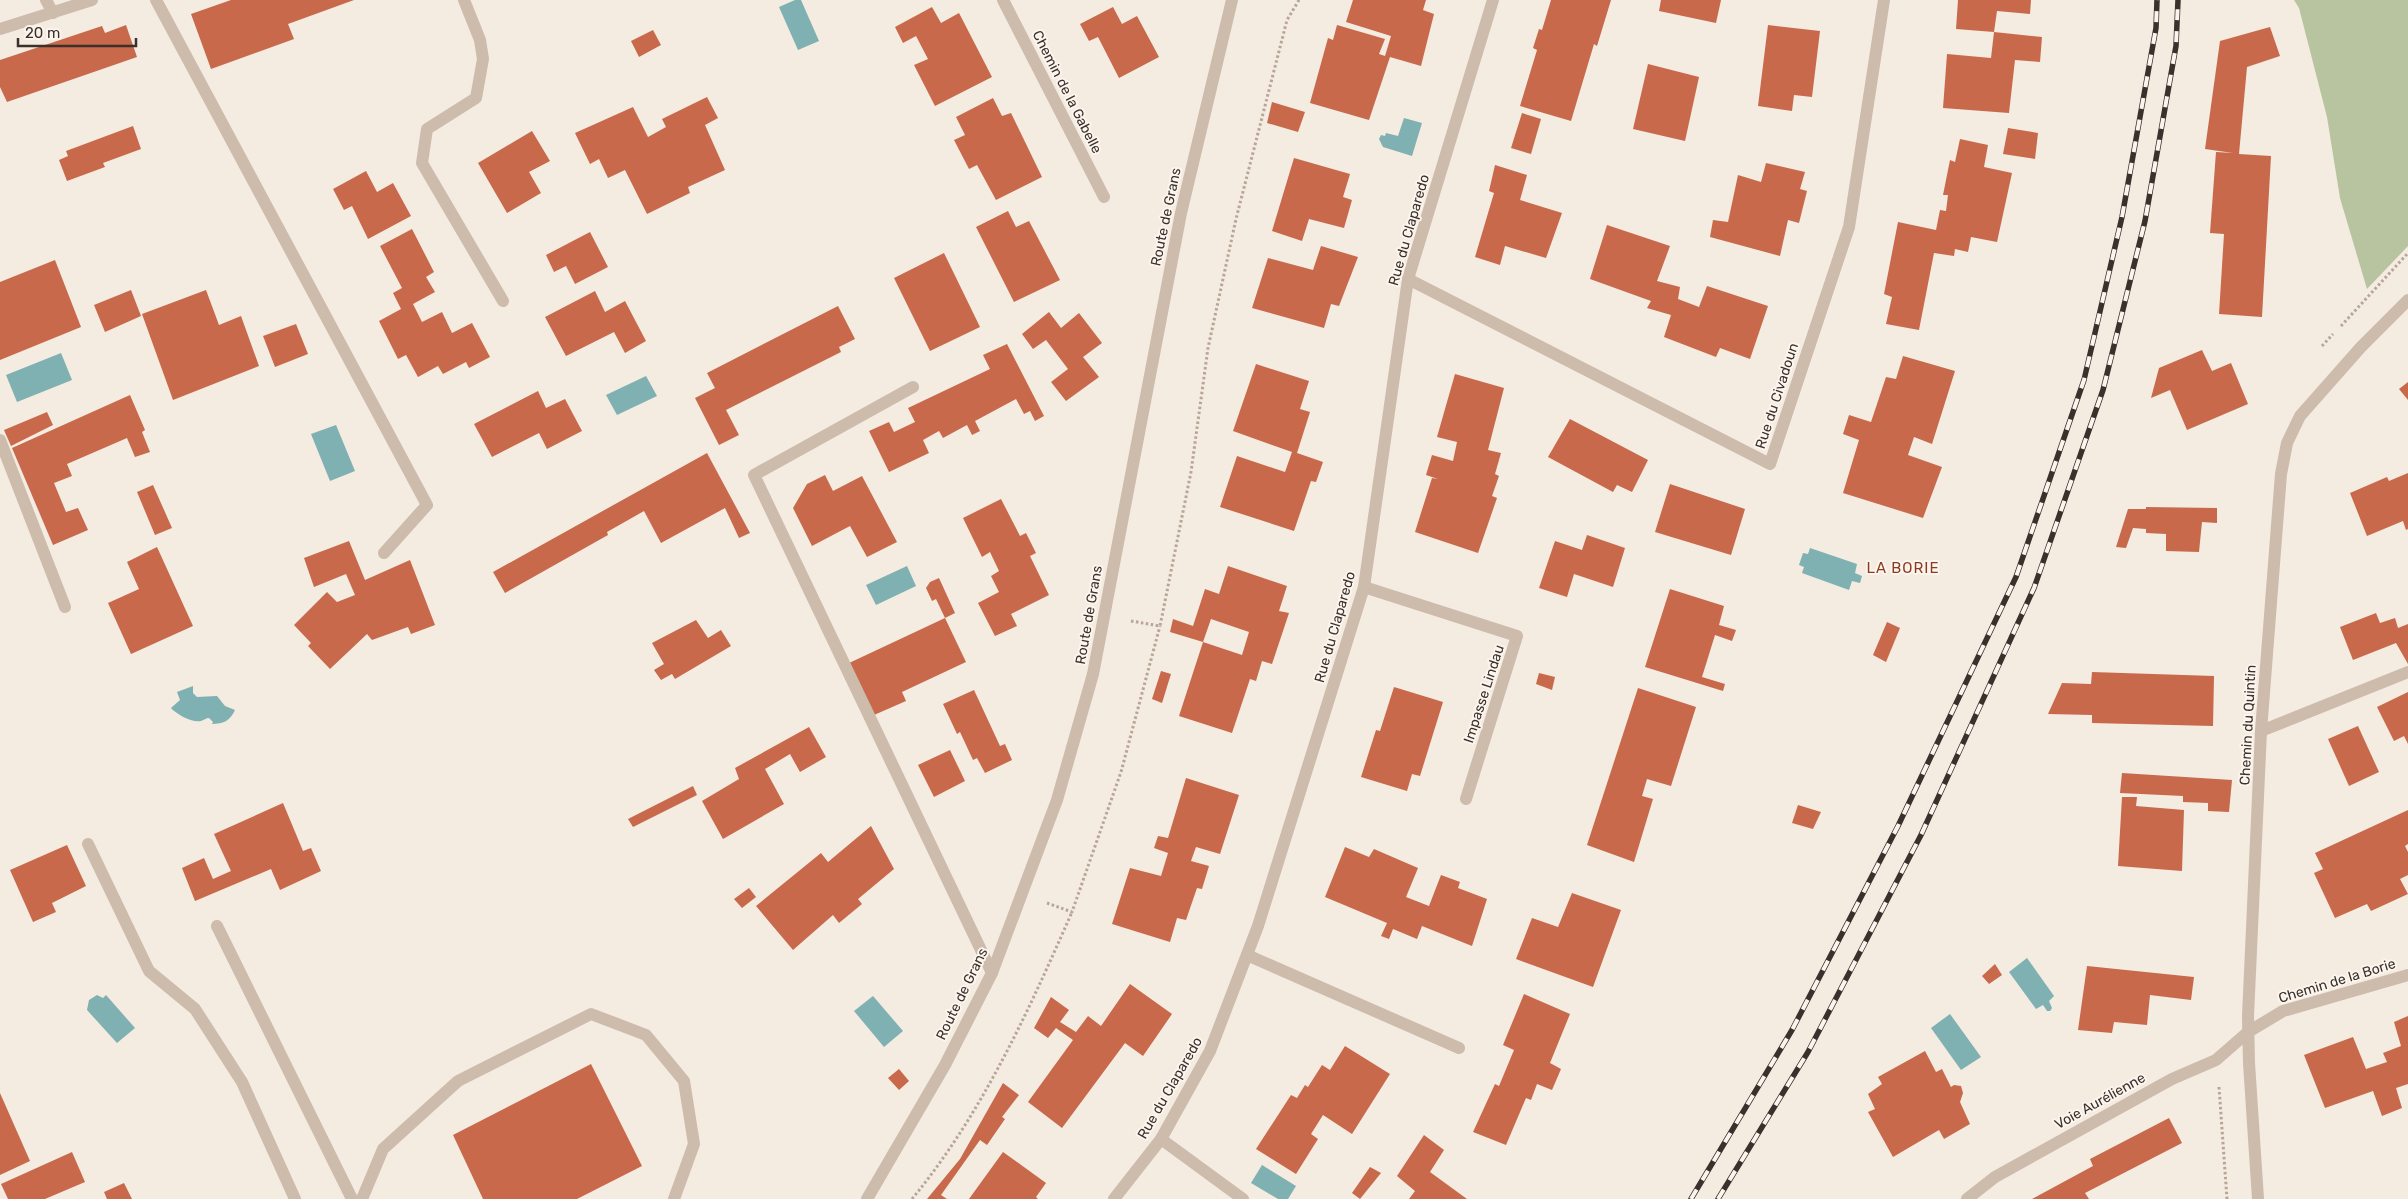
<svg xmlns="http://www.w3.org/2000/svg" width="2408" height="1199" font-family="Rubik,sans-serif">
	<style>
		.green { fill: #b8c4a0 }
		.water { fill: #7fb0b2 }
		.building { fill: #c8694b; fill-rule: evenodd }
		.lines { fill: none; stroke-linecap: round; stroke-linejoin: round }
		.path { stroke: #b9a596; stroke-width: 3; stroke-dasharray: 2.5 2.5; stroke-linecap: butt }
		.minor { stroke: #cdbbac; stroke-width: 12 }
		.rail-casing { stroke: #3b302b; stroke-width: 5.5 }
		.rail { stroke: #fbf5ee; stroke-width: 4; stroke-dasharray: 11; stroke-linecap: butt }
		.labels { text-anchor: middle; dominant-baseline: central; stroke-width: 4; stroke-linejoin: round; paint-order: stroke }
		.street-label { font-size: 14px; fill: #3b302b; stroke: #fbf5ee }
		.neighbourhood-label { font-size: 15px; letter-spacing: 1px; fill: #8c3b22; stroke: #fbf5ee }
	</style>
	<rect width="100%" height="100%" fill="#f4ebe1"/>
	<polygon class="green" points="2294,0 2408,0 2408,246 2367,289 2340,198 2327,117 2299,8"/>
	<g class="water">
		<polygon points="795,0 801,0 819,41 798,50 779,7"/>
		<polygon points="1404,118 1422,123 1412,156 1383,147 1379,139 1381,135 1385,136 1386,133 1398,136"/>
		<polygon points="61,353 72,380 17,402 6,375"/>
		<polygon points="646,376 657,396 617,415 606,395"/>
		<polygon points="336,425 355,471 330,481 311,434"/>
		<polygon points="1810,548 1857,564 1855,573 1862,576 1860,583 1852,581 1849,590 1802,573 1804,567 1799,565 1803,553 1808,554"/>
		<polygon points="907,566 916,586 876,605 866,585"/>
		<path d="M 193,686 L 193,693 L 197,697 L 217,696 L 225,706 L 235,710 C 230,721 223,724 212,724 L 213,722 L 209,718 C 206,718 204,720 201,721 C 192,723 176,714 171,708 L 180,700 L 177,692 Z"/>
		<polygon points="2027,958 2054,996 2049,1001 2052,1008 2050,1011 2047,1011 2043,1005 2036,1009 2009,972"/>
		<polygon points="97,995 103,998 106,995 135,1028 117,1043 87,1010 89,1000"/>
		<polygon points="873,996 903,1031 884,1047 854,1011"/>
		<polygon points="1950,1014 1981,1057 1961,1070 1931,1028"/>
		<polygon points="1262,1165 1296,1186 1288,1199 1278,1199 1251,1183"/>
	</g>
	<g class="building">
		<polygon points="231,0 354,0 288,24 294,39 211,69 191,14"/>
		<polygon points="1353,0 1426,0 1423,10 1434,14 1421,66 1390,57 1369,120 1310,103 1328,38 1333,40 1337,25 1385,39 1379,54 1385,56 1391,36 1346,22"/>
		<polygon points="1551,0 1611,0 1597,46 1594,44 1571,121 1520,106 1537,50 1533,48 1539,29 1542,30"/>
		<polygon points="1661,0 1721,0 1716,23 1659,11"/>
		<polygon points="1958,0 2031,0 2030,14 1997,11 1994,32 1956,29"/>
		<polygon points="932,7 941,23 959,13 992,77 935,106 914,65 928,59 916,36 903,43 895,27"/>
		<polygon points="1113,7 1122,24 1137,16 1159,57 1119,78 1098,37 1089,41 1080,24"/>
		<polygon points="126,25 137,57 7,102 0,87 0,60 102,26 105,33"/>
		<polygon points="1768,25 1820,31 1812,97 1794,95 1792,111 1758,106"/>
		<polygon points="2270,27 2280,56 2247,67 2239,154 2271,156 2262,317 2219,314 2224,234 2210,233 2216,152 2233,153 2205,149 2220,41"/>
		<polygon points="653,30 661,45 639,57 631,41"/>
		<polygon points="1994,32 2042,37 2040,62 2015,60 2009,113 1943,108 1947,54 1991,58"/>
		<polygon points="1648,64 1699,77 1685,141 1633,129"/>
		<polygon points="707,97 718,118 705,125 725,170 688,187 690,193 647,214 625,170 608,178 599,159 590,164 575,133 633,107 648,137 666,127 662,119"/>
		<polygon points="993,98 1002,116 1011,113 1042,177 996,200 977,165 969,169 954,140 965,135 956,117"/>
		<polygon points="1272,102 1305,112 1298,132 1267,123"/>
		<polygon points="1522,113 1541,119 1531,154 1511,148"/>
		<polygon points="133,126 141,149 103,163 105,167 67,181 59,160 68,156 66,151"/>
		<polygon points="2008,128 2038,133 2035,159 2003,154"/>
		<polygon points="532,131 550,161 529,172 541,193 507,213 478,163"/>
		<polygon points="1960,139 1988,145 1984,167 2012,173 1997,242 1971,237 1968,252 1955,249 1954,256 1934,253 1919,330 1886,324 1892,297 1884,294 1898,222 1936,230 1940,210 1946,211 1948,195 1943,195 1950,160 1955,162"/>
		<polygon points="1294,158 1350,174 1343,197 1352,200 1344,228 1309,219 1302,241 1272,231"/>
		<polygon points="1766,163 1805,172 1800,189 1807,191 1799,223 1788,220 1780,256 1710,237 1713,220 1728,222 1738,175 1761,182"/>
		<polygon points="1495,165 1527,175 1520,200 1562,213 1546,258 1505,246 1500,265 1475,257 1494,193 1489,191"/>
		<polygon points="366,171 377,192 393,183 411,216 368,239 352,206 344,210 333,189"/>
		<polygon points="1008,211 1016,227 1029,221 1060,280 1014,302 976,227"/>
		<polygon points="1607,225 1670,246 1657,281 1680,287 1678,299 1699,307 1707,286 1768,306 1750,359 1720,348 1716,357 1664,337 1671,315 1647,308 1651,301 1590,279"/>
		<polygon points="412,229 434,272 426,277 435,292 413,304 422,322 442,312 452,333 472,323 490,357 469,368 466,362 443,374 438,366 418,377 406,355 398,359 379,321 401,309 393,293 402,288 380,246"/>
		<polygon points="590,232 608,267 575,284 566,266 554,272 546,255"/>
		<polygon points="1321,246 1358,257 1339,306 1331,304 1324,328 1252,308 1268,258 1313,270"/>
		<polygon points="944,253 980,327 930,351 894,278"/>
		<polygon points="55,260 81,327 0,360 0,282"/>
		<polygon points="131,290 141,316 105,332 94,305"/>
		<polygon points="206,290 219,325 241,316 259,366 173,400 142,314"/>
		<polygon points="595,291 605,312 625,301 646,341 625,353 614,332 566,356 545,317"/>
		<polygon points="838,306 855,339 839,347 841,352 726,410 739,435 719,445 695,398 715,388 707,373"/>
		<polygon points="1049,312 1061,328 1079,313 1102,343 1083,357 1099,377 1066,401 1051,382 1068,369 1046,340 1033,349 1022,334"/>
		<polygon points="296,324 308,354 275,367 263,336"/>
		<polygon points="1007,344 1044,416 1035,421 1030,411 1024,414 1016,399 975,421 980,431 972,435 967,425 943,438 939,431 923,440 929,453 889,472 869,431 889,422 894,432 915,422 908,408 990,369 983,355"/>
		<polygon points="2202,350 2212,371 2231,363 2248,404 2187,430 2170,390 2151,398 2159,368"/>
		<polygon points="1903,356 1955,371 1932,444 1914,437 1908,455 1942,467 1923,518 1843,493 1859,440 1843,434 1849,415 1871,422 1886,377 1896,379"/>
		<polygon points="1256,364 1309,381 1300,409 1310,412 1297,453 1323,462 1316,482 1311,481 1294,531 1220,507 1237,456 1285,472 1292,452 1233,431"/>
		<polygon points="1455,374 1504,388 1488,450 1501,453 1495,474 1499,476 1492,496 1497,498 1478,553 1415,532 1432,478 1438,479 1426,475 1432,455 1453,461 1457,442 1437,437"/>
		<polygon points="2408,382 2408,400 2399,389"/>
		<polygon points="538,391 546,408 565,399 582,431 547,449 539,433 492,457 474,424"/>
		<polygon points="130,395 145,430 142,432 150,452 135,457 127,438 67,464 72,476 54,483 66,512 78,508 88,530 53,545 12,448"/>
		<polygon points="47,412 53,425 11,446 4,430"/>
		<polygon points="1570,419 1648,460 1632,492 1617,485 1613,492 1548,457"/>
		<polygon points="707,453 750,533 739,538 725,508 661,543 644,511 607,532 608,535 505,593 493,572"/>
		<polygon points="2408,473 2408,529 2406,530 2403,521 2367,536 2350,493 2387,477 2389,481"/>
		<polygon points="825,475 833,491 862,476 897,542 867,557 850,526 812,546 793,508 807,484"/>
		<polygon points="1670,484 1745,509 1731,555 1655,532"/>
		<polygon points="153,485 172,528 155,535 137,492"/>
		<polygon points="1001,499 1020,536 1026,533 1036,553 1030,556 1049,595 1011,614 1017,626 995,636 978,603 999,592 991,576 999,571 990,552 982,557 963,518"/>
		<polygon points="2146,507 2217,508 2217,523 2202,522 2199,552 2166,551 2166,534 2146,533 2146,529 2133,528 2126,548 2116,547 2128,509 2146,509"/>
		<polygon points="1587,535 1625,548 1613,587 1574,574 1567,597 1539,588 1555,541 1582,550"/>
		<polygon points="349,541 365,580 410,560 435,625 411,634 408,627 372,640 367,634 330,669 308,646 311,643 294,625 327,592 337,602 355,595 346,574 314,587 304,558"/>
		<polygon points="157,547 193,626 131,654 108,603 139,589 127,562"/>
		<path d="M 1228,566 L 1287,586 L 1279,611 L 1289,613 L 1272,664 L 1262,661 L 1256,681 L 1250,679 L 1232,733 L 1179,716 L 1203,642 L 1170,632 L 1173,619 L 1193,626 L 1205,589 L 1219,594 ZM 1211,619 L 1249,632 L 1242,655 L 1203,642 Z"/>
		<polygon points="939,578 955,613 945,618 936,599 932,601 926,588 930,582"/>
		<polygon points="1670,589 1724,606 1719,625 1736,630 1732,641 1715,635 1702,677 1725,684 1723,691 1645,667"/>
		<polygon points="2376,613 2380,623 2395,618 2398,628 2408,624 2408,664 2396,643 2353,660 2340,627"/>
		<polygon points="945,618 966,662 902,692 906,701 874,715 847,664"/>
		<polygon points="696,620 708,638 721,630 731,646 675,679 672,674 661,680 654,670 664,664 652,643"/>
		<polygon points="1887,622 1900,628 1886,662 1873,655"/>
		<polygon points="1161,671 1171,674 1162,703 1152,699"/>
		<polygon points="2092,672 2214,676 2213,726 2092,723 2092,715 2048,714 2062,683 2091,684"/>
		<polygon points="1539,673 1555,677 1552,690 1536,684"/>
		<polygon points="1394,687 1443,702 1420,776 1412,774 1407,791 1361,777 1376,730 1380,731"/>
		<polygon points="1638,688 1696,707 1671,786 1647,779 1642,796 1653,799 1634,862 1587,845"/>
		<polygon points="974,690 1000,746 1005,744 1012,760 985,773 977,758 973,760 960,732 957,734 943,704"/>
		<polygon points="2408,692 2408,744 2404,736 2394,741 2377,707"/>
		<polygon points="2358,726 2379,772 2349,786 2328,739"/>
		<polygon points="809,727 826,757 800,772 790,754 765,769 784,804 723,839 702,801 739,779 735,768"/>
		<polygon points="950,750 965,781 934,797 918,765"/>
		<polygon points="2122,773 2232,780 2229,812 2208,811 2208,803 2183,802 2183,796 2120,793"/>
		<polygon points="1186,778 1239,795 1220,854 1196,847 1191,861 1209,866 1202,889 1197,888 1186,920 1177,918 1170,942 1112,924 1130,868 1161,876 1168,853 1154,848 1158,836 1168,838"/>
		<polygon points="693,786 697,795 633,827 628,819"/>
		<polygon points="2122,797 2137,797 2136,806 2184,810 2182,871 2118,866"/>
		<polygon points="283,803 303,851 311,848 321,871 280,890 271,869 195,901 182,868 204,858 213,879 231,871 214,834"/>
		<polygon points="1798,805 1821,812 1813,829 1792,823"/>
		<polygon points="2408,810 2408,844 2405,846 2408,852 2408,875 2400,879 2408,894 2371,911 2367,904 2335,918 2314,873 2323,869 2315,853"/>
		<polygon points="871,826 894,869 858,899 862,904 839,923 833,915 793,950 756,906 821,853 828,862"/>
		<polygon points="67,845 86,886 52,903 56,912 33,922 10,870"/>
		<polygon points="1345,847 1369,857 1374,849 1418,868 1406,897 1429,906 1441,875 1460,882 1458,888 1487,899 1472,946 1422,926 1417,939 1393,929 1389,939 1381,936 1387,923 1325,897"/>
		<polygon points="749,888 756,897 742,908 734,899"/>
		<polygon points="1572,893 1621,910 1593,987 1516,959 1532,918 1558,927"/>
		<polygon points="1995,964 2002,975 1989,984 1982,976"/>
		<polygon points="2087,966 2194,977 2191,1000 2150,995 2147,1025 2114,1022 2112,1033 2078,1030"/>
		<polygon points="1130,984 1172,1014 1143,1056 1125,1043 1062,1128 1028,1102 1073,1040 1056,1028 1048,1038 1034,1028 1051,997 1069,1010 1060,1022 1076,1032 1088,1016 1101,1026"/>
		<polygon points="1524,994 1570,1014 1550,1063 1561,1069 1552,1090 1537,1084 1531,1100 1526,1098 1506,1145 1473,1132 1495,1084 1499,1086 1514,1050 1503,1045"/>
		<polygon points="2408,1016 2408,1084 2396,1088 2402,1108 2382,1116 2373,1091 2325,1108 2304,1055 2353,1037 2366,1069 2387,1062 2383,1053 2401,1046 2394,1022"/>
		<polygon points="1345,1046 1390,1074 1352,1134 1323,1115 1311,1134 1318,1139 1296,1174 1256,1149 1291,1095 1297,1098 1305,1085 1308,1087 1322,1065 1330,1070"/>
		<polygon points="1925,1051 1936,1072 1942,1069 1951,1087 1954,1085 1961,1086 1963,1093 1960,1102 1970,1124 1944,1139 1939,1130 1893,1157 1868,1112 1875,1109 1868,1094 1882,1084 1878,1077"/>
		<polygon points="591,1064 642,1166 577,1199 483,1199 453,1135"/>
		<polygon points="899,1069 909,1081 899,1090 888,1078"/>
		<polygon points="1003,1083 1019,1095 1002,1117 1005,1119 987,1145 980,1140 941,1195 947,1199 927,1199 960,1159"/>
		<polygon points="0,1093 30,1161 0,1175"/>
		<polygon points="2169,1118 2182,1143 2085,1193 2089,1199 2032,1199 2093,1166 2090,1159"/>
		<polygon points="1424,1135 1444,1150 1430,1172 1467,1199 1409,1199 1415,1191 1397,1176"/>
		<polygon points="72,1152 85,1182 45,1199 8,1199 1,1184"/>
		<polygon points="1003,1152 1046,1183 1036,1197 1038,1199 969,1199"/>
		<polygon points="1370,1167 1381,1173 1360,1199 1352,1193"/>
		<polygon points="124,1183 132,1199 107,1199 104,1192"/>
	</g>
	<g class="lines">
		<g class="path">
			<polyline points="2341,326 2408,253"/>
			<polyline points="2322,346 2333,334"/>
			<polyline points="1131,621 1160,626 1191,472 1208,348 1236,219 1287,20 1299,0"/>
			<polyline points="1047,903 1072,912 1121,772 1160,626"/>
			<polyline points="2219,1087 2227,1199"/>
			<path d="M 912,1199 C 982,1114 1028,1012 1072,912"/>
		</g>
		<g class="minor">
			<polyline points="46,0 53,13"/>
			<polyline points="156,0 427,505 384,553"/>
			<polyline points="464,0 480,40 483,59 476,98 427,129 422,163 503,301"/>
			<polyline points="1003,0 1104,197"/>
			<polyline points="0,29 92,0"/>
			<polyline points="1408,279 1770,464 1849,227 1884,0"/>
			<polyline points="913,387 754,475 992,973"/>
			<polyline points="0,440 65,607"/>
			<polyline points="1364,587 1517,636 1466,799"/>
			<polyline points="2261,731 2408,672"/>
			<polyline points="88,844 149,971 195,1009 242,1082 295,1199"/>
			<polyline points="217,926 352,1199"/>
			<polyline points="1247,955 1459,1048"/>
			<polyline points="1161,1139 1243,1199"/>
			<polyline points="362,1199 383,1149 458,1081 591,1014 646,1035 684,1081 694,1144 674,1199"/>
			<polyline points="867,1199 945,1065 992,973 1057,800 1093,674 1181,213 1232,0"/>
			<polyline points="1114,1199 1161,1139 1210,1051 1258,926 1364,587 1408,279 1493,0"/>
			<polyline points="1967,1199 1995,1177 2172,1079 2216,1060 2248,1032 2283,1011 2408,975"/>
			<polyline points="2258,1199 2249,1063 2248,1016 2261,731 2281,474 2287,443 2300,416 2361,347 2408,300"/>
		</g>
		<defs>
			<g id="rail">
				<polyline points="1691,1199 1792,1030 1898,826 2016,577 2084,380 2122,217 2156,28 2157,0"/>
				<polyline points="1718,1199 1808,1052 1921,835 2034,588 2103,390 2145,221 2176,46 2178,0"/>
			</g>
		</defs>
		<use href="#rail" class="rail-casing"/>
		<use href="#rail" class="rail"/>
	</g>
	<g class="labels">
		<g class="street-label">
			<text transform="translate(1067 92) rotate(63)">Chemin de la Gabelle</text>
			<text transform="translate(1166 217) rotate(-78)">Route de Grans</text>
			<text transform="translate(1409 230) rotate(-74)">Rue du Claparedo</text>
			<text transform="translate(1777 396) rotate(-72)">Rue du Civadoun</text>
			<text transform="translate(1089 615) rotate(-80)">Route de Grans</text>
			<text transform="translate(1335 627) rotate(-74)">Rue du Claparedo</text>
			<text transform="translate(1484 694) rotate(-72)">Impasse Lindau</text>
			<text transform="translate(2248 725) rotate(-87)">Chemin du Quintin</text>
			<text transform="translate(2337 981) rotate(-17)">Chemin de la Borie</text>
			<text transform="translate(962 994) rotate(-64)">Route de Grans</text>
			<text transform="translate(1170 1088) rotate(-60)">Rue du Claparedo</text>
			<text transform="translate(2100 1101) rotate(-29)">Voie Aurélienne</text>
		</g>
		<g class="neighbourhood-label">
			<text x="1903" y="568">LA BORIE</text>
		</g>
	</g>
	<path d="M18 38v8h118v-8" fill="none" stroke="#3b302b" stroke-width="2.5"/>
	<text x="25" y="38" font-size="15" fill="#3b302b" stroke="#fbf5ee" stroke-width="4" paint-order="stroke">20 m</text>
</svg>
